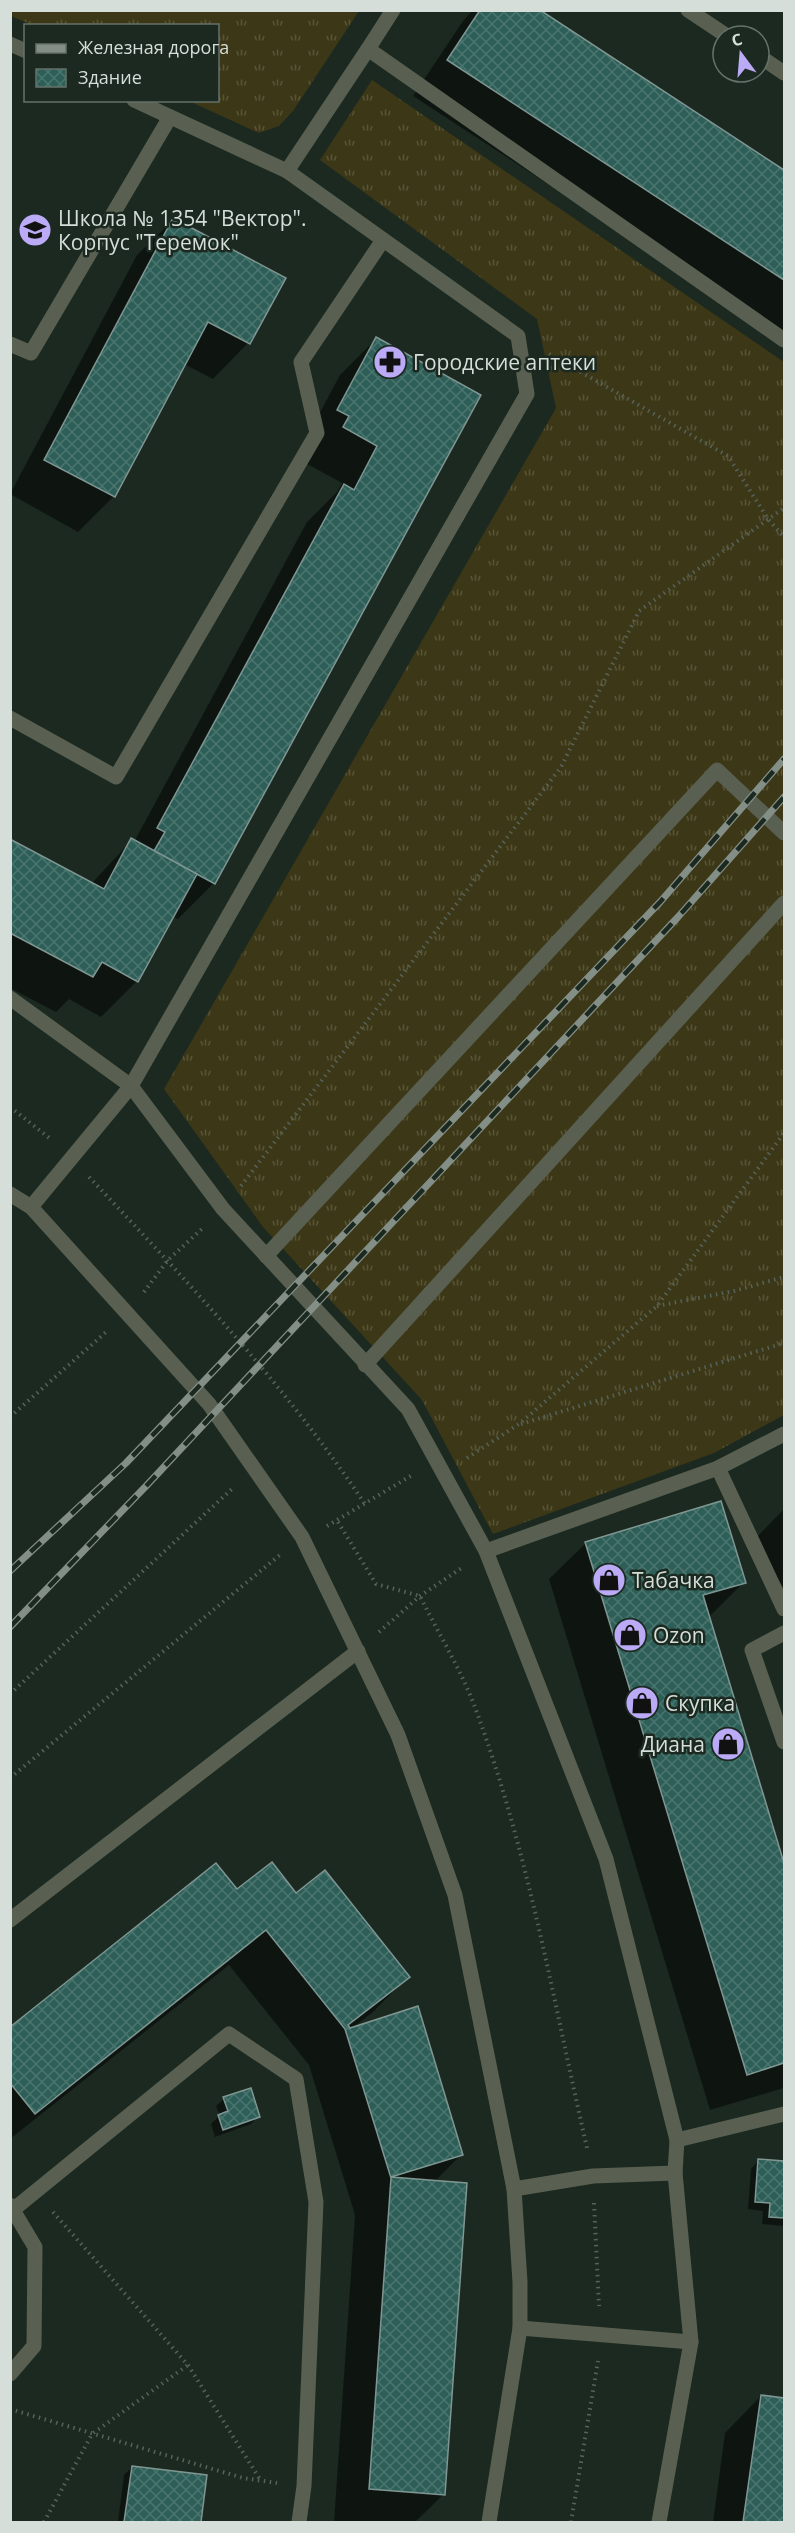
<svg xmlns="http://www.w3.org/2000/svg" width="795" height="2533" font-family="'Open Sans',sans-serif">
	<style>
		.grass { fill: url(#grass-tufts) }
		.shadow { fill: #0007 }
		.building { fill: url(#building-cross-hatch); stroke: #7f9692; stroke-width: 1.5 }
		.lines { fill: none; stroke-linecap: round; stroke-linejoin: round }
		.path { stroke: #56635b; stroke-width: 4; stroke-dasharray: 1.5 4.5; stroke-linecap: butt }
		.lane { stroke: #596051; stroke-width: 15 }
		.rail-casing { stroke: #838e86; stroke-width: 7 }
		.rail { stroke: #1b2920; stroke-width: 4.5; stroke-dasharray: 14; stroke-linecap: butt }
		.labels { text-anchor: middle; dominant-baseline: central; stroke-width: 5; stroke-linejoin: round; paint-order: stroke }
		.poi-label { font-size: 21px; fill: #d5ded8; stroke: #1b2920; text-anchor: start }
	</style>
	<defs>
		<pattern id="grass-tufts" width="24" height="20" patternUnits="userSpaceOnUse" patternTransform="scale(1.5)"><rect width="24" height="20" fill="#3c3716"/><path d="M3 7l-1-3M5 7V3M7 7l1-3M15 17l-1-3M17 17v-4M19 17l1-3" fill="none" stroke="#575437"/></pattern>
		<pattern id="building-cross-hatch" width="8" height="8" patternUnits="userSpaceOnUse" patternTransform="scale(1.5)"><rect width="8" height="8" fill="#2d5f58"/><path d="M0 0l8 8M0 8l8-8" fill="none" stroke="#4b766f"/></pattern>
	</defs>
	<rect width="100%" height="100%" fill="#1b2920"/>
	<g class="grass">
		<polygon points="11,10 359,10 359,11 293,111 279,126 259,133 189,101 218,100 218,26 32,25 11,16"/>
		<polygon points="372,80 784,362 784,1415 714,1453 493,1534 422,1400 263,1227 164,1089 556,408 537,319 320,160"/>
	</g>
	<g class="shadow">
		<polygon points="473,10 537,10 784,172 784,338 413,96 463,21"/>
		<polygon points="173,220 284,278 248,343 213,379 184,364 114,496 78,532 10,494 137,255"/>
		<polygon points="376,339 479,395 214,883 178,919 172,916 137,981 101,1017 69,999 56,1012 10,988 10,841 91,884 132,840 134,842 307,522 337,492 342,483 307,464 302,446 340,375"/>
		<polygon points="784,1509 784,1589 755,1539"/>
		<polygon points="586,1543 744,1582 708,1618 784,1869 784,2088 710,2110 549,1579"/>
		<polygon points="237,1891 296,1895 408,1977 372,2013 352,2028 462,2154 434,2182 444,2494 415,2522 334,2522 355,2215 309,2065 229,1965 10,2139 10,2029"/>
		<polygon points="224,2099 259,2116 251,2124 215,2137 211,2124 220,2115 216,2106"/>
		<polygon points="758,2161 784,2163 784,2226 762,2224 763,2211 748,2209 751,2169"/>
		<polygon points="761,2396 784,2399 784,2522 713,2522 725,2433"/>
		<polygon points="132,2467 205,2477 199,2522 118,2522 124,2475"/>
	</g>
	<g class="building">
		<polygon points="480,10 540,10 784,170 784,280 447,60"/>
		<polygon points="173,218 286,278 250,344 208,322 115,497 44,460"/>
		<polygon points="376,337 481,395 215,884 154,851 165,832 157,828 344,484 354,490 377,446 343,427 349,416 337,410"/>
		<polygon points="131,838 197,874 138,982 102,962 93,977 10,933 10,839 104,889"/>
		<polygon points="721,1501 746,1583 703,1595 784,1863 784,2063 747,2075 585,1542"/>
		<polygon points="272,1862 296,1893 325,1870 410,1977 348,2025 350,2028 418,2006 463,2155 391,2177 467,2183 445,2495 369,2489 391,2178 345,2029 266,1930 35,2114 10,2083 10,2027 216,1863 237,1889"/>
		<polygon points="251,2088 260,2117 223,2130 218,2115 228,2111 223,2097"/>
		<polygon points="758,2159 784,2161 784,2218 769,2217 770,2203 755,2202"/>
		<polygon points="761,2395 784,2398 784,2522 743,2522"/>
		<polygon points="132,2466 207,2475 201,2522 124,2522"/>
	</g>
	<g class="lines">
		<g class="path">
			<polyline points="549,354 728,456 768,519 784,537"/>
			<polyline points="10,1107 52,1140"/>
			<path d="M 89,1177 C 187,1281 285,1385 365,1504"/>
			<polyline points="241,1186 561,767 639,611 784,508"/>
			<polyline points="144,1292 168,1260 204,1227"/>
			<polyline points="657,1306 734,1291 784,1277"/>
			<polyline points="10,1417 106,1332"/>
			<polyline points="521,1424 784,1343"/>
			<polyline points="467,1458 519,1424 657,1306 784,1133"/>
			<path d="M 338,1522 L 376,1584 L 420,1596 C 438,1633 462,1671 476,1710 C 529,1854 553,2000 587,2148"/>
			<polyline points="327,1526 414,1474"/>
			<polyline points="379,1632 420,1596 463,1567"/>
			<polyline points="10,1694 233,1488"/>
			<polyline points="10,1778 281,1554"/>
			<polyline points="594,2203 599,2306"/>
			<polyline points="53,2212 188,2365 261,2481"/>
			<polyline points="10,2409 243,2478 277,2483"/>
			<polyline points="44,2522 92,2434 188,2365"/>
			<polyline points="571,2522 598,2361"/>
		</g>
		<g class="lane">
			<polyline points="688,10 727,36"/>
			<polyline points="10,44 26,51"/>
			<polyline points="368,49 393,10"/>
			<polyline points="759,56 784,73"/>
			<polyline points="287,171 368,49 784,340"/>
			<polyline points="10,344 31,353 170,117"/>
			<polyline points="10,718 116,777 317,433 301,362 383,240"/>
			<polyline points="10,998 131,1086 223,1209 408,1409 486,1551 606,1859 677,2140 675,2173 691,2342 659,2522"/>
			<polyline points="10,1194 31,1207 209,1404 302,1537 398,1735 455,1895 514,2189 520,2282 520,2328 489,2522"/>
			<polyline points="31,1207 131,1086 527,394 518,336 287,171 134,100"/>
			<polyline points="266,1256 717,770 784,833"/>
			<polyline points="365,1365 784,903"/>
			<polyline points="718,1468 784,1609"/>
			<polyline points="486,1551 718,1468 784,1434"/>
			<polyline points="784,1633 752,1650 784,1742"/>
			<polyline points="10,1920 358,1651"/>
			<polyline points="677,2140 784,2114"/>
			<polyline points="514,2189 593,2176 675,2173"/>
			<polyline points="10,2205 35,2247 34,2346 10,2374"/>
			<polyline points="14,2209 229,2034 296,2079 316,2202 304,2486 299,2522"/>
			<polyline points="520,2328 691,2342"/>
		</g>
		<defs>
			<g id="rail">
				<polyline points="10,1571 126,1463 661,901 784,759"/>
				<polyline points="10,1627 148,1484 678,917 784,797"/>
			</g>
		</defs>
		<use href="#rail" class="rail-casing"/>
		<use href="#rail" class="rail"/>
	</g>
	<defs>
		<symbol id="school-disc" viewBox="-11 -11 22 22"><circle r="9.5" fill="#bbaaf6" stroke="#1b2920"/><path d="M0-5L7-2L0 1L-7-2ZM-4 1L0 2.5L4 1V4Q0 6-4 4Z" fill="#111"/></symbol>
		<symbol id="pharmacy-disc" viewBox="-11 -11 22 22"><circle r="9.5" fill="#bbaaf6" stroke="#1b2920"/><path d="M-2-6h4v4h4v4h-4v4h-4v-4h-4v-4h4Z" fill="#111"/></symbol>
		<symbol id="shop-disc" viewBox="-11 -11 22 22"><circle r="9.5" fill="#bbaaf6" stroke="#1b2920"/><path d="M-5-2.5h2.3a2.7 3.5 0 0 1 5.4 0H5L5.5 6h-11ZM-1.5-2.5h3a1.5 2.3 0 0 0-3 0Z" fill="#111"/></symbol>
	</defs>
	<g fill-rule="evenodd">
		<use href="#school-disc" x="16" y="211" width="38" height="38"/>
		<use href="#pharmacy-disc" x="371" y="343" width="38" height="38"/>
		<use href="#shop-disc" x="590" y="1561" width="38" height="38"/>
		<use href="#shop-disc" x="611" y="1616" width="38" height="38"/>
		<use href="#shop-disc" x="623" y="1684" width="38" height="38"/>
		<use href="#shop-disc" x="709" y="1725" width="38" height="38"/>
	</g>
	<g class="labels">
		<g class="poi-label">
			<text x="58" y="218">Школа № 1354 "Вектор".<tspan x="58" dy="24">Корпус "Теремок"</tspan></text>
			<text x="413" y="362">Городские аптеки</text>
			<text x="632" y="1580">Табачка</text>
			<text x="653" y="1635">Ozon</text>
			<text x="665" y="1703">Скупка</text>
			<text x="705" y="1744" text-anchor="end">Диана</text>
		</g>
	</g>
	<rect width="795" height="2533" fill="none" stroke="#d5ded8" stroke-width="24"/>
	<rect x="24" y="24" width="195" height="78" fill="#1b2920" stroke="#65716a" stroke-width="1.5"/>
	<rect x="36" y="44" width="30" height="9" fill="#838e86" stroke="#65716a" stroke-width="1.5"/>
	<text x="78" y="54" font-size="18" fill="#d5ded8">Железная дорога</text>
	<rect x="36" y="69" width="30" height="18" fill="url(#building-cross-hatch)" stroke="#65716a" stroke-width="1.5"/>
	<text x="78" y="84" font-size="18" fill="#d5ded8">Здание</text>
	<g transform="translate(741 54) rotate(344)"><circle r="28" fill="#1b2920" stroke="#65716a" stroke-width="1.5"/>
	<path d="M0-4.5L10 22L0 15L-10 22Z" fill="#bbaaf6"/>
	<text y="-9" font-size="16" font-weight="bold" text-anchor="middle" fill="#d5ded8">С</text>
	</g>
</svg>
